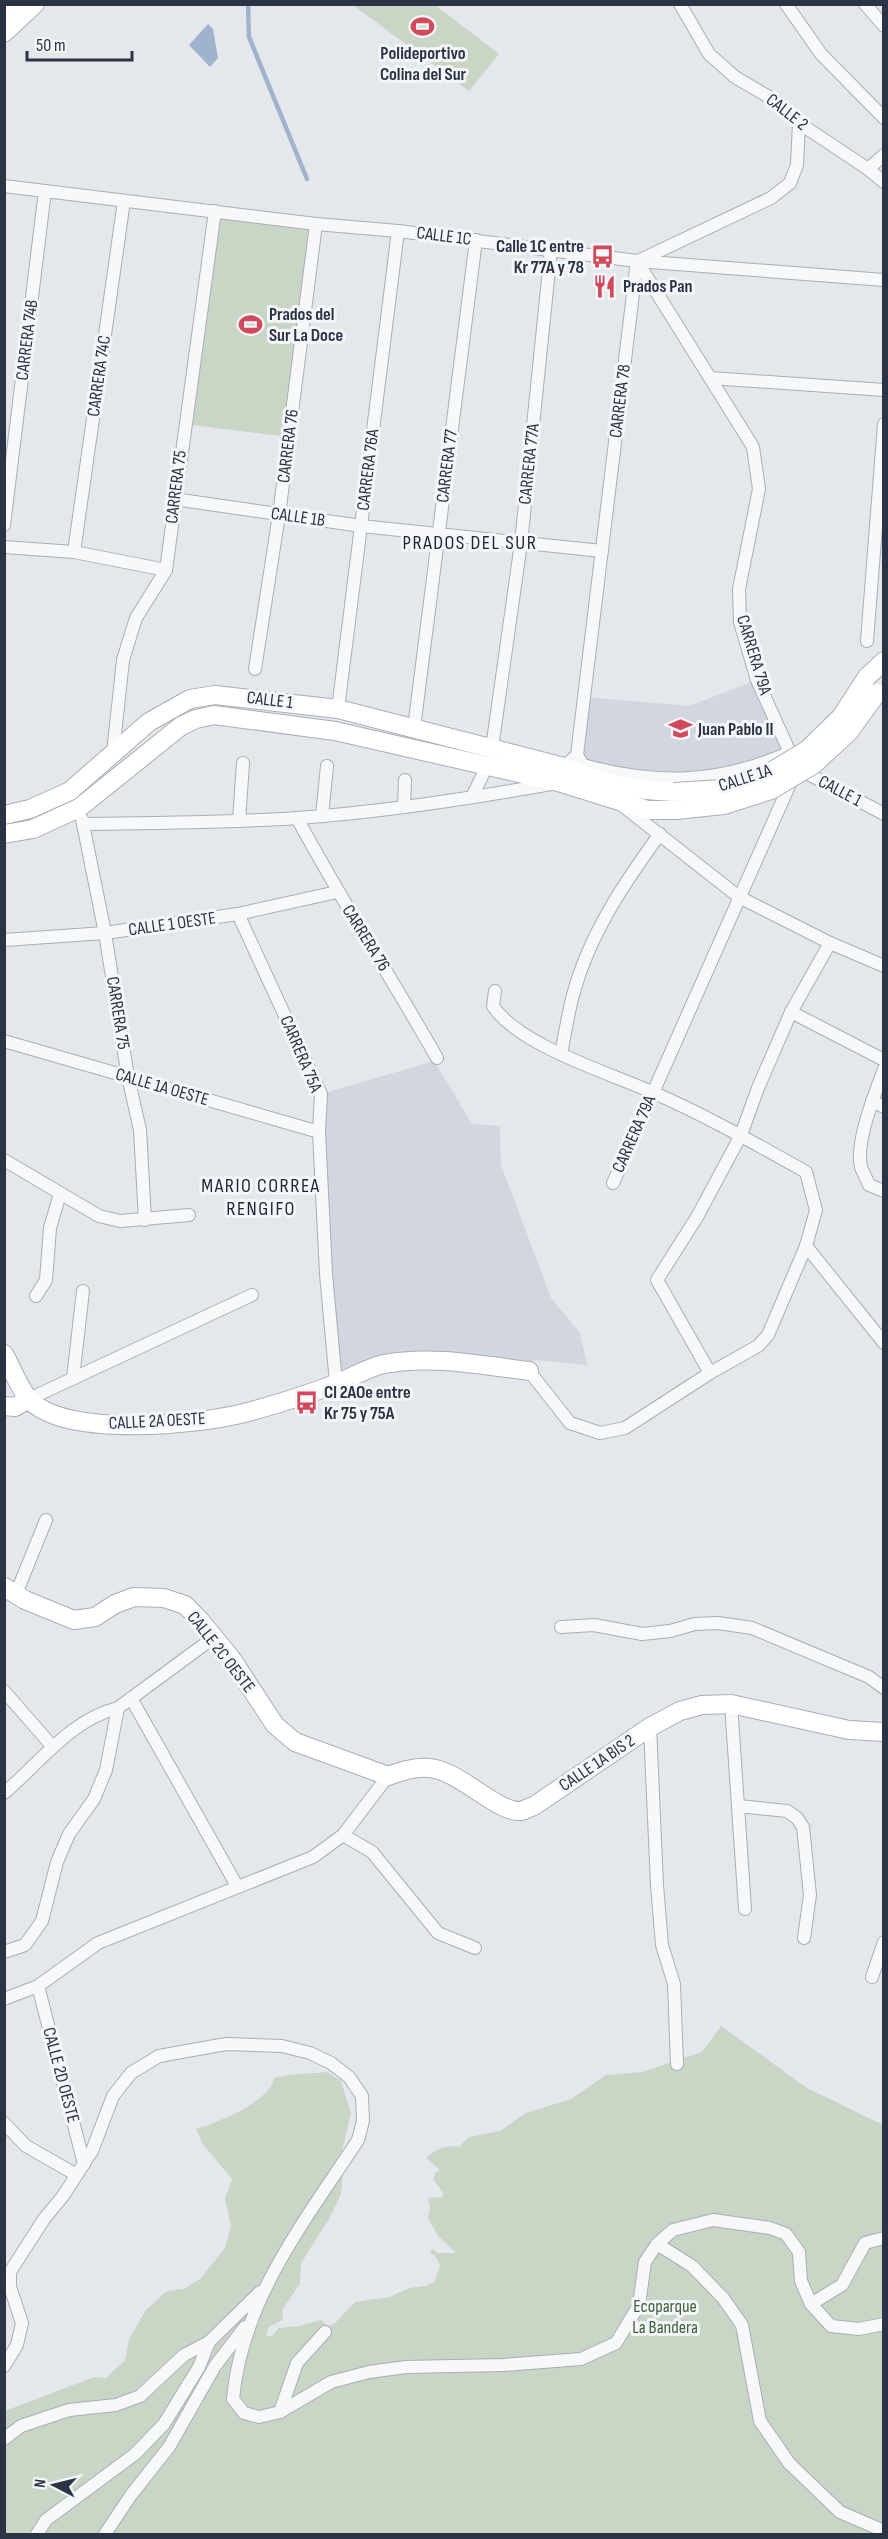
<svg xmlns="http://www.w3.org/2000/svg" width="888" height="2539" font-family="'Sofia Sans Condensed',sans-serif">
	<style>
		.built { fill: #d2d6de }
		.green { fill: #c9d6c5 }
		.water { fill: #9fb4cc }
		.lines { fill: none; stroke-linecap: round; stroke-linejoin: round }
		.stream { stroke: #9fb4cc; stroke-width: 4.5 }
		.street-casing { stroke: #a9aeb7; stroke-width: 14 }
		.secondary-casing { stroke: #a9aeb7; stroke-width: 20 }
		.street { stroke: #f7f8fa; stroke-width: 12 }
		.secondary { stroke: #fff; stroke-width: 18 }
		.secondary-bridge-casing { stroke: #a9aeb7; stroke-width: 20; stroke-linecap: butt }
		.secondary-bridge { stroke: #fff; stroke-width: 18 }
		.labels { text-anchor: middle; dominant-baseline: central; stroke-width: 6; stroke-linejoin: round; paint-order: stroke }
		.poi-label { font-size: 18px; font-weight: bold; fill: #2b3445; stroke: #f4f6f9; text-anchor: start }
		.street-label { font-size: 18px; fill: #2b3445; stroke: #f4f6f9 }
		.park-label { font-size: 18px; fill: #3f6138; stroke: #f4f6f9 }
		.neighbourhood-label { font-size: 20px; letter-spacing: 1.5px; fill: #1d2536; stroke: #f4f6f9 }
	</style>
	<rect width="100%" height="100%" fill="#e4e7ec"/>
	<g class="built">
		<polygon points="757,680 791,752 673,780 583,765 584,697 689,706"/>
		<polygon points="434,1061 472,1124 500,1126 501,1165 551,1298 580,1333 587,1365 534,1360 529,1371 418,1359 336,1383 321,1094"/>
	</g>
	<g class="green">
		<polygon points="353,5 435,5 499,54 469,91"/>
		<polygon points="215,211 316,224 289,437 185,424"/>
		<path d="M 721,2026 L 807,2088 L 883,2125 L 883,2534 L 5,2534 L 5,2411 L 94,2377 L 106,2378 L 125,2360 L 129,2339 L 146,2310 L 167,2291 L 184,2289 L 200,2279 L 225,2248 L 231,2227 L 225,2198 L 232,2179 L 202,2143 L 196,2129 C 217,2123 271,2101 274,2078 L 289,2075 L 327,2072 L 341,2081 L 351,2114 L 340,2159 L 344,2162 L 341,2194 L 329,2219 L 301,2263 L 300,2284 L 282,2310 L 283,2320 L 269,2327 L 266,2336 L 272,2336 L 279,2328 L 300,2326 L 321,2320 L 328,2326 L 334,2324 L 355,2302 L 390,2297 L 409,2288 L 425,2286 L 434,2282 L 440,2266 L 436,2257 L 430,2252 L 432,2249 L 438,2253 L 456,2253 L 438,2236 L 428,2218 L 430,2208 L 428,2198 L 442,2197 L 443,2193 L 433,2179 L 436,2172 L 440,2170 L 426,2158 C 436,2149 447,2144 459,2147 L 469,2137 L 500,2131 L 526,2113 L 571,2099 L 606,2075 L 642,2072 L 702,2052 Z"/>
	</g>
	<polygon class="water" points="208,24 213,29 218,58 210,67 189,45"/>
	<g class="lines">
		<polyline class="stream" points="248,4 249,37 307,179"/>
		<defs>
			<g id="street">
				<polyline points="680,4 709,54 735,77 779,103 799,123 868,169 884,182"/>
				<polyline points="786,4 821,54 884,118"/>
				<polyline points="865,4 884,26"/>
				<polyline points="868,169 884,155"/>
				<polyline points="4,186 316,224 398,231 637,261 884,280"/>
				<polyline points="638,261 771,198 790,183 797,165 799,123"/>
				<polyline points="710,378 884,390"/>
				<polyline points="174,499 361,526 602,551"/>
				<polyline points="4,525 45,191"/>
				<polyline points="4,547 74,552 166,570"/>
				<polyline points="74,552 124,201"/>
				<polyline points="867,641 884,424"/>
				<polyline points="255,669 279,515 316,224"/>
				<polyline points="338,709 398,231"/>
				<polyline points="414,728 476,240"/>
				<polyline points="492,748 521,543 551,250"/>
				<polyline points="113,753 123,660 136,618 166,570 215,211"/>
				<path d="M 577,755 L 583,765 C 656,785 716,784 786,754"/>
				<polyline points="564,767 577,755 637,261"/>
				<polyline points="797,768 884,814"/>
				<polyline points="472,797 487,766"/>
				<polyline points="623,806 739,897 830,943 884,966"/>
				<polyline points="404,807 405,780"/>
				<polyline points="322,816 327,766"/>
				<path d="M 297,818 C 341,900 391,977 437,1058"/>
				<polyline points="82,819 105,933 128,1077 140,1130 145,1220"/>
				<polyline points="239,821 243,763"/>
				<path d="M 83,824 C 155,823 226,823 298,818 C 383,812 467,799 551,784"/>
				<polyline points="238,914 321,1094 319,1132 326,1274 336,1383"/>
				<polyline points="4,940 105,933 238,914 337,892"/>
				<path d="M 495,991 L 493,1006 C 518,1045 609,1073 652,1092 C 705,1115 756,1144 806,1172 L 816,1210 L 806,1246 L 768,1335 L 758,1346 L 710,1373 L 625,1428 L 600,1433 L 570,1423 L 529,1371"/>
				<polyline points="791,1012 884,1060"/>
				<polyline points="4,1041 319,1132"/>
				<path d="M 561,1054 C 565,1034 568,1014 573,995 C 589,935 624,883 660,834"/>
				<path d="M 884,1069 C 875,1094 855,1142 861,1167 C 863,1173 867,1179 869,1185 L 884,1191"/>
				<polyline points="872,1101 884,1107"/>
				<polyline points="4,1160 99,1216 120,1221 189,1215"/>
				<polyline points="613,1183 797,768 757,680 740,622 739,589 759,489 753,447 637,261"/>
				<polyline points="806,1246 884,1343"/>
				<polyline points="36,1296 46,1280 50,1228 60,1194"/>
				<polyline points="710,1373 657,1280 697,1217 741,1135 758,1088 791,1012 830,943"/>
				<polyline points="73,1378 83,1291"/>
				<polyline points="29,1399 252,1295"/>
				<polyline points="16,1594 46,1520"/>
				<polyline points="561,1627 594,1625 642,1634 670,1631 695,1624 718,1623 752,1628 869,1677 884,1688"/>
				<polyline points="4,1691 52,1746"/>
				<polyline points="131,1698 237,1886"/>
				<polyline points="731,1704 745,1909"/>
				<polyline points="650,1727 657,1885 662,1945 674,1984 677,2064"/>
				<path d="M 4,1793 C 39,1764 71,1719 118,1708"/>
				<polyline points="738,1806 787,1811 797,1818 803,1827 810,1895 804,1938"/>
				<polyline points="343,1835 372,1852 438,1933 475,1948"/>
				<polyline points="4,1952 25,1945 42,1921 57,1862 69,1834 94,1799 106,1770 118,1708 213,1638"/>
				<polyline points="872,1977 884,1942"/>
				<polyline points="38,1986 84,2164"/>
				<polyline points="4,1999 38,1986 98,1943 313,1857 343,1835 388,1776"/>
				<polyline points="4,2123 26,2146 75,2174"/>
				<polyline points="657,2244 692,2266 723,2298 742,2325 760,2421 789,2463 840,2512 884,2531"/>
				<polyline points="811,2304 842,2285 865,2243 884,2238"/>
				<path d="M 4,2366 L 17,2345 L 22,2323 L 10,2287 L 10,2272 L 44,2219 L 63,2196 L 92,2151 L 113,2096 L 131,2073 L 159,2056 L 226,2044 L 282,2046 L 310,2053 L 331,2063 L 349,2077 L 362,2096 L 363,2121 L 358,2140 C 305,2221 242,2299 233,2399 L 244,2413 L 259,2417 L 280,2412 L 331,2382 L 369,2372 L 406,2367 L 503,2365 L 581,2359 L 616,2343 L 639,2305 L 645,2262 L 657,2244 L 673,2230 L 713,2220 L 770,2228 L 786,2234 L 799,2252 L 801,2281 L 811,2304 L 831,2326 L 859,2329 L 884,2324"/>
				<polyline points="280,2412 297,2363 325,2332"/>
				<polyline points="4,2439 21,2426 69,2410 116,2405 140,2396 184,2355 209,2342"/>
				<polyline points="37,2534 46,2520 135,2454 164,2424 199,2367 209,2342 260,2292"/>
				<polyline points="105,2534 131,2495 169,2447 215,2366 245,2327"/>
			</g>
			<g id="secondary">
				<polyline points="4,14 14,4"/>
				<polyline points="4,33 35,4"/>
				<polyline points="867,677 884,661"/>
				<path d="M 4,815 L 30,809 L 70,791 L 149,722 L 190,699 L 215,695 L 338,709 L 564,767 C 604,784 631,790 674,792"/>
				<polyline points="4,834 33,829 79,808 181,726 196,719 214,715 335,731 558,782 648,810 676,810"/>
				<path d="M 4,1354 C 12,1368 18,1386 28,1398 C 62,1439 201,1425 248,1412 C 278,1404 309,1394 338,1383 C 353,1377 369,1367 384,1364 C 432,1355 480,1365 529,1371"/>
				<polyline points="4,1406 15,1407 29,1399"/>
				<path d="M 4,1587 L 25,1600 L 74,1620 L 95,1617 L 115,1604 L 134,1597 L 164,1598 L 185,1605 L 199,1619 L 231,1658 L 275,1725 L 295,1742 L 388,1776 C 402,1771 414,1767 429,1768 C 459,1770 497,1813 521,1811 C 525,1810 530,1807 534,1806 L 650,1727 L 680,1711 L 702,1705 L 731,1704 L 849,1730 L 884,1732"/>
			</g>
		</defs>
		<use href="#street" class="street-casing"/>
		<use href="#secondary" class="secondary-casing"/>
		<use href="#street" class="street"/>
		<use href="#secondary" class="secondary"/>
		<defs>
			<g id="secondary-bridge">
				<polyline points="674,792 722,789 767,774 807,750 841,717 867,677"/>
				<polyline points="676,810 724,805 771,790 813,765 849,732 877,693"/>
			</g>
		</defs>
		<use href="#secondary-bridge" class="secondary-bridge-casing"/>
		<use href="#secondary-bridge" class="secondary-bridge"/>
	</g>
	<defs>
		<symbol id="stadium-bare" viewBox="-9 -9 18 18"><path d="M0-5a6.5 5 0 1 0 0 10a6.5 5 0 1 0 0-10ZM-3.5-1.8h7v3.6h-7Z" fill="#d1495b" stroke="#f4f6f9" stroke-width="2.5" paint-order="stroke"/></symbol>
		<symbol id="bus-bare" viewBox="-9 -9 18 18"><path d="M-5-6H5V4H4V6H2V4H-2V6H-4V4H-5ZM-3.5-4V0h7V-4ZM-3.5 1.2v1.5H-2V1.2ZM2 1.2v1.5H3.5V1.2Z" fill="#d1495b" stroke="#f4f6f9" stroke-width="2.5" paint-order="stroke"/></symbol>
		<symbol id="restaurant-bare" viewBox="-9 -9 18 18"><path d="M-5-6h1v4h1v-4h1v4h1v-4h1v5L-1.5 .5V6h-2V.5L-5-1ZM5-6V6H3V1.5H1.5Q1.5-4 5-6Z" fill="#d1495b" stroke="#f4f6f9" stroke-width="2.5" paint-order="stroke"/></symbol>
		<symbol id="school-bare" viewBox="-9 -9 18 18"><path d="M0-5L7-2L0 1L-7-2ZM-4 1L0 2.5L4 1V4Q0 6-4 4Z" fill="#d1495b" stroke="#f4f6f9" stroke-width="2.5" paint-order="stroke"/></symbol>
	</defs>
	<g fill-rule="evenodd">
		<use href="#stadium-bare" x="406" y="10" width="33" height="33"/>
		<use href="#bus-bare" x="586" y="240" width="33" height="33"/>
		<use href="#restaurant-bare" x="588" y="270" width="33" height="33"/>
		<use href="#stadium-bare" x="234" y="308" width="33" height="33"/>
		<use href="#school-bare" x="664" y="712" width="33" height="33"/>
		<use href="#bus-bare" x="290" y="1386" width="33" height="33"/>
	</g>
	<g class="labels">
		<g class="poi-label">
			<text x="423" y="53" text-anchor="middle">Polideportivo<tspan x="423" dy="21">Colina del Sur</tspan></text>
			<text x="584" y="246" text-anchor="end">Calle 1C entre<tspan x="584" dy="21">Kr 77A y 78</tspan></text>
			<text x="623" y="286">Prados Pan</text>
			<text x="269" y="314">Prados del<tspan x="269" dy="21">Sur La Doce</tspan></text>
			<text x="698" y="729">Juan Pablo II</text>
			<text x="324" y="1392">Cl 2AOe entre<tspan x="324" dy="21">Kr 75 y 75A</tspan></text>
		</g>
		<g class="street-label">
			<text transform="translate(787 112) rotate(38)">CALLE 2</text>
			<text transform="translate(444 236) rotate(7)">CALLE 1C</text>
			<text transform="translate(27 340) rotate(-83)">CARRERA 74B</text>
			<text transform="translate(99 376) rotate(-82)">CARRERA 74C</text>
			<text transform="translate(620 401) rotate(-83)">CARRERA 78</text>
			<text transform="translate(288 446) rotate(-83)">CARRERA 76</text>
			<text transform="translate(529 464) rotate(-84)">CARRERA 77A</text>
			<text transform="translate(447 466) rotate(-83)">CARRERA 77</text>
			<text transform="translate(368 470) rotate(-83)">CARRERA 76A</text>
			<text transform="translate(176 487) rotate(-83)">CARRERA 75</text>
			<text transform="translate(298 517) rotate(8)">CALLE 1B</text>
			<text transform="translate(754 655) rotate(73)">CARRERA 79A</text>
			<text transform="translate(270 700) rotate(7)">CALLE 1</text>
			<text transform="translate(745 778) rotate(-18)">CALLE 1A</text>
			<text transform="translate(840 791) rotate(28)">CALLE 1</text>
			<text transform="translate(172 924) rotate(-8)">CALLE 1 OESTE</text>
			<text transform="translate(366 938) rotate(58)">CARRERA 76</text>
			<text transform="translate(118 1013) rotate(81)">CARRERA 75</text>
			<text transform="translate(301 1054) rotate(67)">CARRERA 75A</text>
			<text transform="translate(162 1087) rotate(16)">CALLE 1A OESTE</text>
			<text transform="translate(634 1134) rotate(-66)">CARRERA 79A</text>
			<text transform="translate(157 1421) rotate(-3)">CALLE 2A OESTE</text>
			<text transform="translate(221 1652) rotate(52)">CALLE 2C OESTE</text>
			<text transform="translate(597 1763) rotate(-34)">CALLE 1A BIS 2</text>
			<text transform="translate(61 2075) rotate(75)">CALLE 2D OESTE</text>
		</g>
		<g class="park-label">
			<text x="665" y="2306">Ecoparque<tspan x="665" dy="21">La Bandera</tspan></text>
		</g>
		<g class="neighbourhood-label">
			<text x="470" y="543">PRADOS DEL SUR</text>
			<text x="261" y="1186">MARIO CORREA<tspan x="261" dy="23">RENGIFO</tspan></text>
		</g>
	</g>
	<rect width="888" height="2539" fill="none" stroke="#2b3445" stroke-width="12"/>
	<g transform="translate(54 2485) rotate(277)" stroke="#f4f6f9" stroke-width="4.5" paint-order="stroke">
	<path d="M0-4.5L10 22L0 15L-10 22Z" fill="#2b3445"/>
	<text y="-9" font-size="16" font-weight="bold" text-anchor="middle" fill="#2b3445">N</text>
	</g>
	<path d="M27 51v9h105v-9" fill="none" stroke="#2b3445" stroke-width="3"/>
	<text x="36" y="51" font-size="18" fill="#2b3445" stroke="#f4f6f9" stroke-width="4.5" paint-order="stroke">50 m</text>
</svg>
